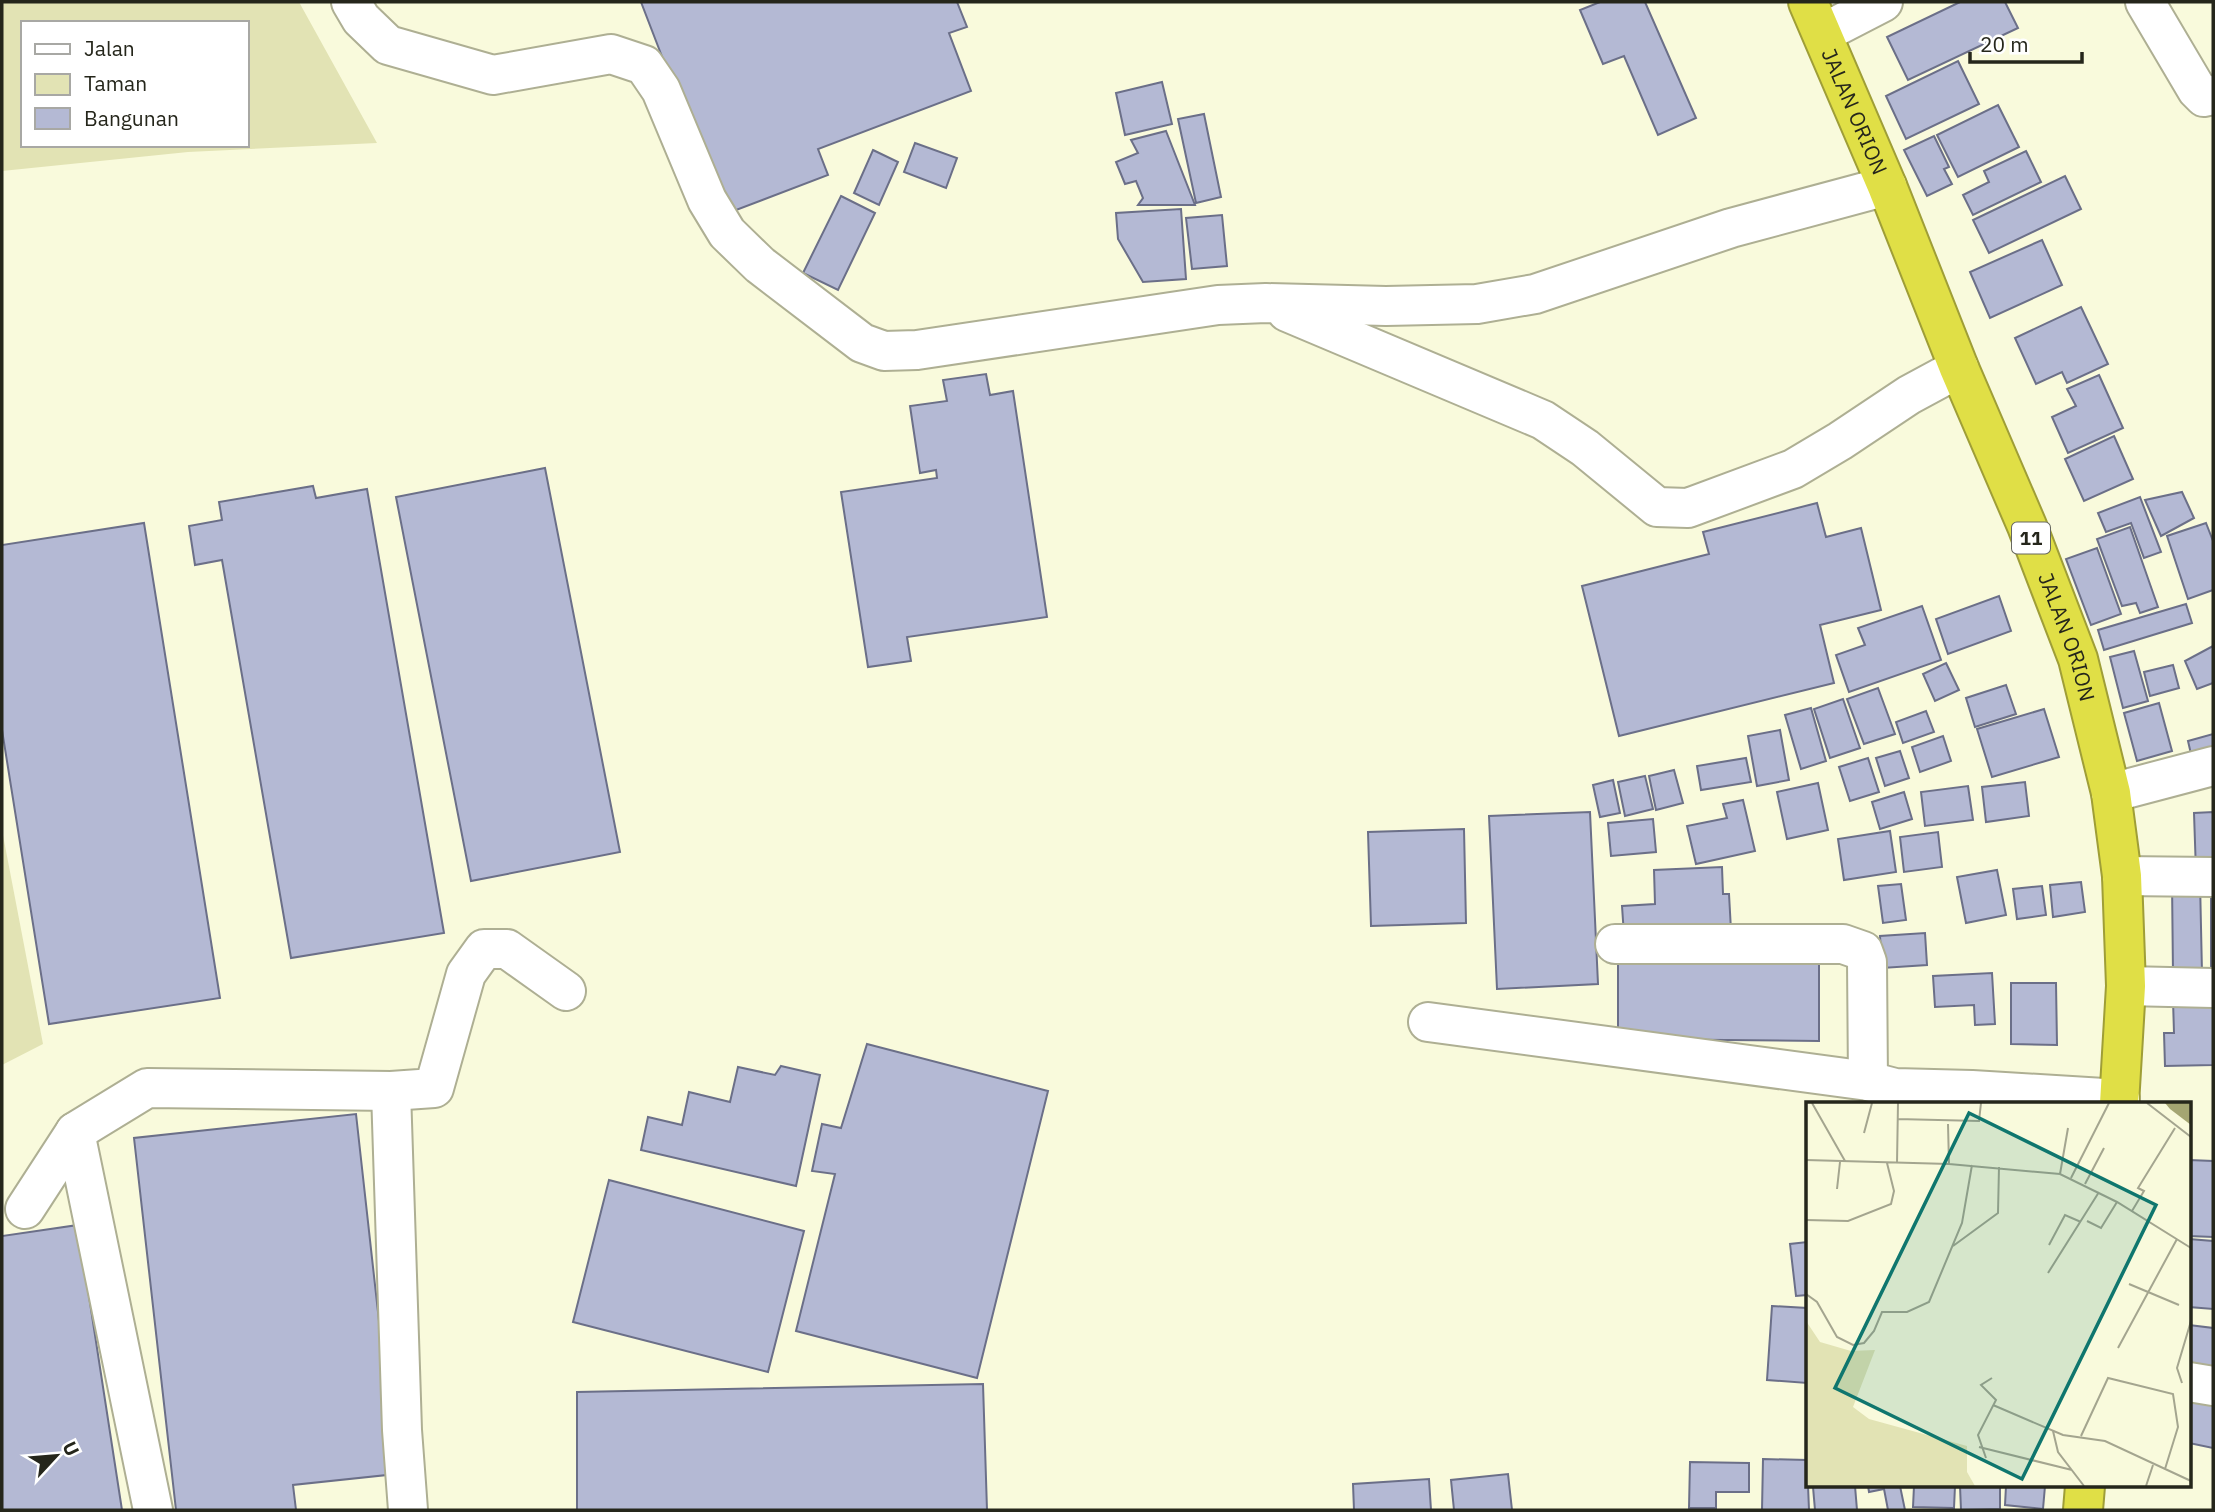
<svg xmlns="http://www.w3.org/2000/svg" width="2215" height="1512" font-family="'IBM Plex Sans',sans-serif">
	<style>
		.green { fill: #e2e3b4; fill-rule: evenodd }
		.building { fill: #b4b9d4; stroke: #6b6f88; stroke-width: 2 }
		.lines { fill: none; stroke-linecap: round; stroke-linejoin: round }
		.minor-casing { stroke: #aeaf93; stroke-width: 42 }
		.highway-casing { stroke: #9f9e37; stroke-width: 42 }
		.minor { stroke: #fff; stroke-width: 38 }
		.highway { stroke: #e0df46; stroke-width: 38 }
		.labels { text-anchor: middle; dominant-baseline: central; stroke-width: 7; stroke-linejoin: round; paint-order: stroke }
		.shield { fill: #fff; stroke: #66675f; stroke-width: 2 }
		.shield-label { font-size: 19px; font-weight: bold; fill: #25261b }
		.street-label { font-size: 21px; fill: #25261b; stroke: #fff }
		.inset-road { fill: none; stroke: #a4a58f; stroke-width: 2 }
		.view { fill: #0f766e; fill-opacity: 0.15; stroke: #0f766e; stroke-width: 3.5 }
		.inset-edge { fill: none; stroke: #25261b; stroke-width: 3.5 }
	</style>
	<rect width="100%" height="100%" fill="#f9fadc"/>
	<g class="green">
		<path d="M 2,2 L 299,2 L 377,143 L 188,152 L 2,171 ZM 23,23 L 247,23 L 247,145 L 23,145 Z"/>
		<polygon points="2,830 43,1044 2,1065 2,829"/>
	</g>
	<g class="building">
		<polygon points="641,2 957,2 967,27 949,33 971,91 818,149 828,175 723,215"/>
		<polygon points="1600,2 1645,2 1696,118 1658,135 1624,56 1603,64 1580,10"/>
		<polygon points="1960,2 2005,2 2018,28 1908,80 1887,37"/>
		<polygon points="1958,61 1979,104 1906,139 1886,96"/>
		<polygon points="1162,82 1172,124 1125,135 1116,93"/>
		<polygon points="1998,105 2019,147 1958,177 1937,135"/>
		<polygon points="1204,114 1221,197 1196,203 1178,119"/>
		<polygon points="1166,131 1195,205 1138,205 1143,198 1136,181 1125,184 1116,162 1138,153 1131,140"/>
		<polygon points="1934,136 1949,167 1944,169 1952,184 1927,196 1904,150"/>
		<polygon points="915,143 957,158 946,188 904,172"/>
		<polygon points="873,150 898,162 879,205 854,193"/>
		<polygon points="2026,151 2041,182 1973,215 1963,195 1989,182 1984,171"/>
		<polygon points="2065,176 2081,209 1989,253 1973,220"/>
		<polygon points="841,196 875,213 838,290 803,273"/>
		<polygon points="1181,209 1186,279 1143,282 1118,239 1116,213"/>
		<polygon points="1222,215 1227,266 1192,269 1186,218"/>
		<polygon points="2042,240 2062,285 1990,318 1970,272"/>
		<polygon points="2081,307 2108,364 2067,383 2062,372 2036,384 2015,338"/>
		<polygon points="986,374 990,395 1013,391 1047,617 907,637 911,661 868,667 841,492 937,478 936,470 920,473 910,406 947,401 943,380"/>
		<polygon points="2099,375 2123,428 2068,453 2052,417 2076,406 2067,389"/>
		<polygon points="2114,436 2133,479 2084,501 2065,459"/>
		<polygon points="545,468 620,852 471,881 396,497"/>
		<polygon points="313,486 316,498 367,489 444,933 291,958 222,560 195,565 189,526 222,520 219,502"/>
		<polygon points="2182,492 2194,518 2161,536 2145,500"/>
		<polygon points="2140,497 2161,552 2144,558 2131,523 2106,532 2098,513"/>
		<polygon points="1817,503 1826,537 1861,528 1881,610 1820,625 1834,683 1619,736 1582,586 1709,554 1703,532"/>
		<polygon points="144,523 220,998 49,1024 2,730 2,545"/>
		<polygon points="2206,523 2213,541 2213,590 2188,599 2167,536"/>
		<polygon points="2130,527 2158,607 2140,613 2136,603 2122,606 2097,539"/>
		<polygon points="2097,548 2121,614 2091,625 2066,559"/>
		<polygon points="1999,596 2011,631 1948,654 1936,619"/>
		<polygon points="2186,604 2192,623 2104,650 2098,630"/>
		<polygon points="1922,606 1941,660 1849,692 1836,655 1865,645 1858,628"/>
		<polygon points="2213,646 2213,683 2197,689 2185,661"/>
		<polygon points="2134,651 2148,701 2123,708 2110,657"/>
		<polygon points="1946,663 1959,690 1935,701 1923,674"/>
		<polygon points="2173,665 2179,688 2150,696 2144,672"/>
		<polygon points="2006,685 2016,714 1975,727 1966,698"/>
		<polygon points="1878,688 1895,734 1864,744 1847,699"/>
		<polygon points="1843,699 1860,748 1830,758 1814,709"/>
		<polygon points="2159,703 2172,751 2137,761 2124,713"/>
		<polygon points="1811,708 1826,761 1801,769 1785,715"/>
		<polygon points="2044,709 2059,757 1992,777 1977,729"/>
		<polygon points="1926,711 1934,732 1903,743 1896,722"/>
		<polygon points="1780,730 1789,780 1757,786 1748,736"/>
		<polygon points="2213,734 2213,748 2191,754 2188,741"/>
		<polygon points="1943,736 1951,761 1920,772 1912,747"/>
		<polygon points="1900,751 1909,778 1885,786 1876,758"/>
		<polygon points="1746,758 1751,782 1701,790 1697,766"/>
		<polygon points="1868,758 1879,792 1850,801 1839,767"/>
		<polygon points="1674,770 1683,803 1656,810 1649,776"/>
		<polygon points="1645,776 1653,809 1625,816 1618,782"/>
		<polygon points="1613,780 1620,813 1600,817 1593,785"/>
		<polygon points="2025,782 2029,816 1986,822 1982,787"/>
		<polygon points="1818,783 1828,830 1787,839 1777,792"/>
		<polygon points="1968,786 1973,820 1925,826 1921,792"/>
		<polygon points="1904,792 1912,819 1880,829 1872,802"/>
		<polygon points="1743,800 1755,851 1696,864 1687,826 1727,818 1723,804"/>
		<polygon points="1590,812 1598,984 1497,989 1489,816"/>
		<polygon points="2213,812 2213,871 2196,872 2194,813"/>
		<polygon points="1653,819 1656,852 1611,856 1608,823"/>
		<polygon points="1464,829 1466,923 1371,926 1368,832"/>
		<polygon points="1890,831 1896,872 1844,880 1838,839"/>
		<polygon points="1938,832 1942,867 1904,872 1900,837"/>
		<polygon points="1722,867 1723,894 1729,894 1731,930 1624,935 1622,906 1655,904 1654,870"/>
		<polygon points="1997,870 2006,915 1966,923 1957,877"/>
		<polygon points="2200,881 2202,973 2173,974 2172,882"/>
		<polygon points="2081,882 2085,912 2053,917 2050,885"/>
		<rect x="2211" y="883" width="2" height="95"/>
		<polygon points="1901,884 1906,920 1883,923 1878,886"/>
		<polygon points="2042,886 2046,915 2017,919 2013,889"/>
		<polygon points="1925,933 1927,965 1882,968 1880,936"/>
		<polygon points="1618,951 1819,951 1819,1041 1618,1039"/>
		<polygon points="1992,973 1995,1024 1975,1025 1974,1005 1935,1007 1933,976"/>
		<polygon points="2011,983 2056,983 2057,1045 2011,1044"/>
		<polygon points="2213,999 2213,1065 2165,1066 2164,1033 2174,1033 2173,1000"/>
		<polygon points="867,1044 1048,1091 977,1378 796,1331 835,1174 812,1171 822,1124 841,1128"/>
		<polygon points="781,1066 820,1075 796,1186 641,1150 648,1117 682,1125 689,1092 730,1102 738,1067 775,1075"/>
		<polygon points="356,1114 396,1474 293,1485 296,1510 176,1510 134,1138"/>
		<polygon points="2189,1160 2213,1161 2213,1237 2189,1236"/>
		<polygon points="609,1180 804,1231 768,1372 573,1322"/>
		<polygon points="78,1225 122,1510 2,1510 2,1236"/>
		<polygon points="2189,1239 2213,1241 2213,1309 2189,1307"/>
		<polygon points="1807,1242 1807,1295 1796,1296 1790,1244"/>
		<polygon points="1772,1306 1807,1308 1807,1383 1767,1380"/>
		<polygon points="2189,1325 2213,1328 2213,1376 2189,1373"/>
		<polygon points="983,1384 987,1510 577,1510 577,1392"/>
		<polygon points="2189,1386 2213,1390 2213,1448 2189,1443"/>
		<polygon points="1763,1459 1807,1460 1809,1510 1762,1510"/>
		<polygon points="1690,1462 1749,1463 1749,1492 1716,1492 1716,1508 1689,1508"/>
		<polygon points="1508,1474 1512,1510 1454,1510 1451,1480"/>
		<polygon points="1429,1479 1431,1510 1354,1510 1353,1484"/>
		<polygon points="1830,1486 1855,1486 1857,1510 1815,1510 1813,1487"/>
		<polygon points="1868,1486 1900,1486 1905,1510 1888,1510 1884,1489 1869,1492"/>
		<polygon points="1914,1486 1955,1486 1954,1508 1913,1507"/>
		<polygon points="1960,1486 2000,1486 2000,1509 1961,1510"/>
		<polygon points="2006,1486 2045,1486 2043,1509 2005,1505"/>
	</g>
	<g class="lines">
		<defs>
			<g id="minor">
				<polyline points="351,2 361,19 388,45 493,75 611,54 644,65 661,90 707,200 727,233 760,265 862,343 884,351 917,350 1218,305 1266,303 1386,306 1477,304 1535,294 1731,228 1887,186"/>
				<polyline points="2145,2 2197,90 2204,97 2213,95"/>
				<polyline points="1823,33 1883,2"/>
				<polyline points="1287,312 1543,420 1585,448 1657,507 1688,508 1793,469 1840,441 1909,395 1959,368"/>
				<polyline points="2111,793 2213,766"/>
				<polyline points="2122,876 2213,877"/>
				<polyline points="1615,944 1843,944 1863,951 1867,962 1868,1081"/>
				<polyline points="2126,986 2213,988"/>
				<polyline points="1428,1022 1868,1081 1895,1088 1972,1090 2120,1099"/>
				<polyline points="391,1091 402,1430 408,1510"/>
				<polyline points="75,1132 153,1510"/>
				<polyline points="25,1209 75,1132 147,1088 391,1091 434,1088 466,974 484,949 507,949 566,991"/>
				<polyline points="2189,1382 2213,1386"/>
			</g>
			<g id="highway">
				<path id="s1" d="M 1808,2 L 1887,186 L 1959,368 L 2027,526 L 2078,659 L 2111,793 L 2122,876 L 2126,986 L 2119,1104"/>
				<polyline points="2083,1510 2085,1486"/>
			</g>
		</defs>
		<use href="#minor" class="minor-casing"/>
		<use href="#highway" class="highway-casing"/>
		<use href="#minor" class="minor"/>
		<use href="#highway" class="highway"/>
	</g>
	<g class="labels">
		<rect class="shield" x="2012" y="522.5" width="38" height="31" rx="5"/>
		<g class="shield-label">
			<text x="2031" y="538">11</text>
		</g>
		<g class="street-label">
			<text stroke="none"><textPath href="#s1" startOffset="119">JALAN ORION</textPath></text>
			<text stroke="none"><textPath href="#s1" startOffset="686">JALAN ORION</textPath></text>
		</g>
	</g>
	<g transform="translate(1806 1102)">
		<rect width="385" height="385" fill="#f9fadc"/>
		<path d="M 0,219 L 14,240 L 45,249 L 69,248 L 47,305 L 63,317 L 161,344 L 161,370 L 169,384 L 0,384 Z" fill="#e2e3b4"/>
		<path d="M 359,1 L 385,1 L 385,23 L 364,7 Z" fill="#a4a572"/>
		<path class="inset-road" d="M 6,1 L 39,59M 341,1 L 385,35M 91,17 L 173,19 L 175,1M 142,22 L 143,62M 58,31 L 66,1M 0,58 L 143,62 L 254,72 L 311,100 L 385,146M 91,61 L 92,1M 254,72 L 262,26M 265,76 L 303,1M 279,82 L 298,46M 31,87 L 34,60M 326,109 L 338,89 L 332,86 L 369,26M 0,118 L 42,119 L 85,102 L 88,89 L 81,61M 281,119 L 295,126 L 311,100M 243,143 L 259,113 L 275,120M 147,144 L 192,111 L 193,65M 242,171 L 293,90M 323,182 L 373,203M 0,192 L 11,200 L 31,235 L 47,243 L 58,241 L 68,229 L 76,210 L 101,210 L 123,200 L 156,121 L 166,63M 312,246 L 371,137M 376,281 L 371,266 L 385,219M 187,303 L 257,333 L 299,339 L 385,379M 247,329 L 252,350 L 278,384M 275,334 L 302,276 L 367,292 L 372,325 L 359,367M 173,345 L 266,368M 180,356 L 172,333 L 190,298 L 175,283 L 186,276M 340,384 L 347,363"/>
		<path class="view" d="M 163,11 L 350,103 L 216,377 L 29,286 Z"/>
		<rect width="385" height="385" class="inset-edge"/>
	</g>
	<rect width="2215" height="1512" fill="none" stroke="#25261b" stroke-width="7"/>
	<rect x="21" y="21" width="228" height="126" fill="#ffffff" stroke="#a8a8a4" stroke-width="2"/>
	<rect x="35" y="44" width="35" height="10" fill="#ffffff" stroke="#a8a8a4" stroke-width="2"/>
	<text x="84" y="56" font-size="21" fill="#25261b">Jalan</text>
	<rect x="35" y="74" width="35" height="21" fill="#e2e3b4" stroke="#a8a8a4" stroke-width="2"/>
	<text x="84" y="91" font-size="21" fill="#25261b">Taman</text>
	<rect x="35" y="108" width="35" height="21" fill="#b4b9d4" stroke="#a8a8a4" stroke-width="2"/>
	<text x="84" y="126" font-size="21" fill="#25261b">Bangunan</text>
	<g transform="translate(56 1456) rotate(64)" stroke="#ffffff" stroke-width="5" paint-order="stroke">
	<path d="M0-5L12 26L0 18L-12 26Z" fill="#25261b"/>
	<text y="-10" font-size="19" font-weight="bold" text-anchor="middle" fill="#25261b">U</text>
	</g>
	<path d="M1970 52v10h112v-10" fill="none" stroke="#25261b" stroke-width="3.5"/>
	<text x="1980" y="52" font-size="21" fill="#25261b" stroke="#ffffff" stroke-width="5" paint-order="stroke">20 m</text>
</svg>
